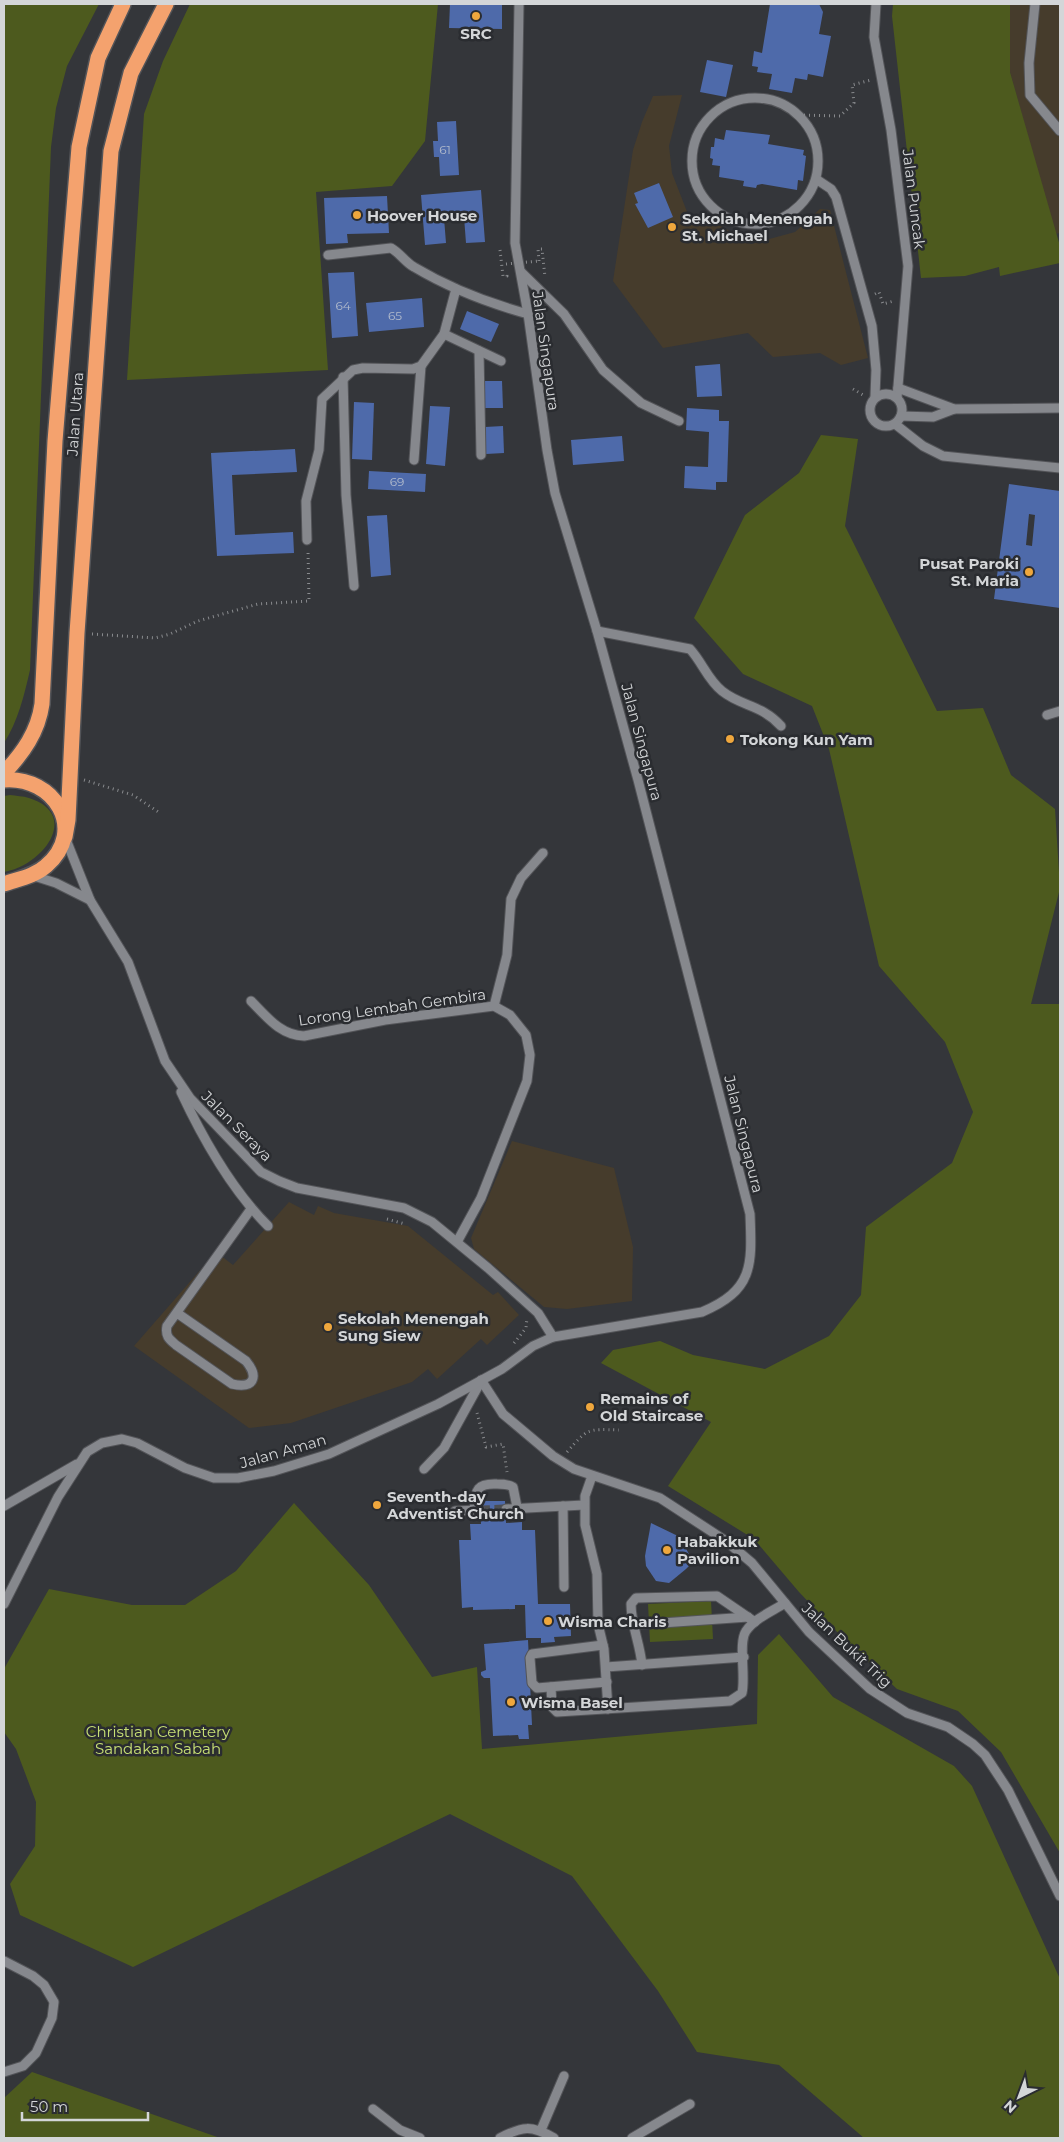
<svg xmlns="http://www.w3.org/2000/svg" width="1064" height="2142" font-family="Montserrat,sans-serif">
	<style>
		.education { fill: #463c2c }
		.green { fill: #4d5a1e }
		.building { fill: #4e6aaa; fill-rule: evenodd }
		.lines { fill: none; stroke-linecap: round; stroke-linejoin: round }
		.minor-tunnel { stroke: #4c4e52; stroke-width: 9; stroke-dasharray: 9 4.5; stroke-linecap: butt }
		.minor-casing { stroke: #535458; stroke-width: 11 }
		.highway-casing { stroke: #535458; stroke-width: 18 }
		.path { stroke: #898b8e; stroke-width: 3; stroke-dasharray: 1 4; stroke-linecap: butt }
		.minor { stroke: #86888d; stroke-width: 9 }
		.highway { stroke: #f4a26e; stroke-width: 15 }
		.path-bridge { stroke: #898b8e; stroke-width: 3; stroke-dasharray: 1 4; stroke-linecap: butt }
		.poi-dot { fill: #efa73d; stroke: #2a2c30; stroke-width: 2 }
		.labels { text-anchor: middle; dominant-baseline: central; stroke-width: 5; stroke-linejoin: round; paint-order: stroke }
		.number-label { font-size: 12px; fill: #b2bbcc }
		.poi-label { font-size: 15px; font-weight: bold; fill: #d4d6d8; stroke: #2a2c30; text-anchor: start }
		.street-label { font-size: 15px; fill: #d4d6d8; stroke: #2a2c30 }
		.park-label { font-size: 15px; fill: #c8e075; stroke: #2a2c30 }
	</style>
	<rect width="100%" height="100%" fill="#34363a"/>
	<g class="education">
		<polygon points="1010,4 1060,4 1060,233 1055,234 1010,72"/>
		<polygon points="682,95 669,146 672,173 691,222 705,216 751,244 795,232 820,209 830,210 868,358 841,365 820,353 773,357 748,333 663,348 613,281 633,150 642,122 653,96"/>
		<polygon points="512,1141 614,1168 633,1247 632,1301 567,1309 544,1307 474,1249 471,1238"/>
		<polygon points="289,1202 314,1215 318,1206 334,1213 408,1226 493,1295 498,1292 519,1315 487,1345 481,1339 437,1379 428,1369 412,1382 291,1423 249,1428 134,1346 216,1252 233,1265"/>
	</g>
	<g class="green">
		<path d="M 4,4 L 99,4 L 67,66 L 56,108 L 51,147 L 30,670 C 24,696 18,721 4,743 Z"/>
		<polygon points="190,4 438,4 425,141 392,186 316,192 328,370 127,380 144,114 163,61"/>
		<polygon points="893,4 1010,4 1010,72 1060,246 1060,263 1000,276 999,267 965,276 921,278 892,16"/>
		<polygon points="821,435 858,439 845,526 937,711 983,708 1011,775 1055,809 1060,888 1031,1004 1060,1004 1060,1853 1001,1752 958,1711 897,1689 840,1635 799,1592 754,1539 668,1486 711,1422 601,1363 613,1350 660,1341 693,1355 765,1369 829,1336 861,1295 866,1227 952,1163 973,1112 945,1042 879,966 829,749 812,706 743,674 694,618 745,515 799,473"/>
		<path d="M 10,795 C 16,796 23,796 29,798 C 82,815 42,866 4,872 L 4,796 Z"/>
		<polygon points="294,1503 369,1585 432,1677 477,1667 482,1749 757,1724 758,1655 779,1634 833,1697 954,1766 972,1786 1060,1979 1060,2138 864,2138 779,2065 697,2052 658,1991 572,1876 450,1814 133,1967 20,1915 10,1884 35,1846 36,1802 16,1749 4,1732 4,1669 49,1589 132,1605 185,1605 236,1571"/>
		<polygon points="711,1601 713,1639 650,1642 648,1604"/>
		<polygon points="32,2072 220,2138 4,2138 4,2098"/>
	</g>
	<g class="building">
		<polygon points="450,4 502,4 502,29 449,28"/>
		<polygon points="770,4 819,4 823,12 819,34 831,36 823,77 808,74 807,80 795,78 792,93 769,89 772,74 757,72 758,67 752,66 754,51 762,53"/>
		<polygon points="707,60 733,65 726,97 700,92"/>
		<polygon points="456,121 459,175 440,176 439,157 434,157 433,141 438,141 437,122"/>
		<polygon points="726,130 770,135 768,144 804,150 803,155 806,156 803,181 798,180 797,190 762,184 757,185 756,188 743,186 744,181 719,177 720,166 712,165 713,159 710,158 711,147 714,147 715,138 724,140"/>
		<polygon points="659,183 673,217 648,228 635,204 638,203 634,193"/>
		<polygon points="481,190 485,242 466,243 464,217 444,218 446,243 425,245 421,195"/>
		<polygon points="387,196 389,233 347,234 348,243 326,244 324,198"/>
		<polygon points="354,272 358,336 332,338 328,273"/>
		<polygon points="422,298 424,327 369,332 366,303"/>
		<polygon points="467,311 499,324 491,342 460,329"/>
		<polygon points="720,364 722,396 697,397 695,366"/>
		<polygon points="484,381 502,381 503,408 485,408"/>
		<polygon points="354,402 374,403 372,460 352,459"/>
		<polygon points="430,406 450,407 445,466 426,464"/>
		<polygon points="687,408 719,410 719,421 729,421 727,482 716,482 716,490 684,488 685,466 708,467 709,432 686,430"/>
		<polygon points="503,426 504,453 486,454 485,427"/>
		<polygon points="622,436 624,461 573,465 571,440"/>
		<polygon points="295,449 297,472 232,475 235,535 293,532 294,553 217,556 211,453"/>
		<polygon points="369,471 426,474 425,492 368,489"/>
		<path d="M 1009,484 L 1060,491 L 1060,608 L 994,599 ZM 1029,514 L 1035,515 L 1032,546 L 1026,545 Z"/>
		<polygon points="387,515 391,575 371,577 367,516"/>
		<polygon points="480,1501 505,1501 506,1523 522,1522 522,1530 535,1530 538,1604 570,1604 571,1636 554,1637 555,1642 541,1643 541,1638 526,1638 525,1605 515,1605 515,1609 473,1610 473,1607 462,1608 459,1540 471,1540 470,1524 481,1524"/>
		<polygon points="651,1523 680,1537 691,1558 691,1564 686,1569 669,1583 656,1581 646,1566 645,1556"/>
		<polygon points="528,1640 532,1725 528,1725 529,1739 519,1739 518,1735 493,1736 490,1678 484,1678 481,1675 481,1672 486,1670 484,1644"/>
	</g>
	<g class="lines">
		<polyline class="minor-tunnel" points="481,1510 506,1509"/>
		<defs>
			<g id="minor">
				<polyline points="876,4 874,37 891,130 908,266 897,398"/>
				<polyline points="1035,4 1029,63 1030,95 1060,131"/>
				<circle cx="755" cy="161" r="63"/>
				<polyline points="816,179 831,189 836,197 872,326 876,370 875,397"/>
				<path d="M 328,255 L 391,248 C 400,253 405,262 414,267 C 451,289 488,303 528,314"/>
				<polyline points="521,272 564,314 603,370 641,403 679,421"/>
				<polyline points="444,334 501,361"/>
				<polyline points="479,351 481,455"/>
				<polyline points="343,377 346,495 354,586"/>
				<polyline points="898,388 954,409 1060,408"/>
				<circle cx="886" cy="410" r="16"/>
				<polyline points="901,416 933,417 954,409"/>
				<polyline points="895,424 923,446 943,456 1060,468"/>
				<polyline points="414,460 421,366"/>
				<polyline points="307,540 306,501 319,450 322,399 353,370 363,368 413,369 421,366 444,334 456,289"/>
				<path d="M 597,631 L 690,649 C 702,662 708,680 722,691 C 742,707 761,704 781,726"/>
				<polyline points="1047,715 1060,711"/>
				<polyline points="65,837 90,900 128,962 165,1061 190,1098 261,1172 279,1181 297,1188 404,1208 432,1222 488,1268 538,1313 553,1337"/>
				<polyline points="31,875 56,883 90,900"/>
				<path d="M 251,1001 C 267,1017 280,1035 304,1036 L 385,1020 L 494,1006 L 510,1015 L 526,1035 L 530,1055 L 527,1081 L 481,1198 L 457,1242"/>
				<polyline points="494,1006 507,955 511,899 521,878 543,853"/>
				<path d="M 181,1092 C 203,1139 231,1189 268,1226"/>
				<path d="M 177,1313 L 246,1361 C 259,1377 254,1389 232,1384 L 176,1345 C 169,1339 165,1336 167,1326 L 251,1209"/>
				<polyline points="481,1380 503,1414 553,1456 574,1469 660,1498 726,1541 752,1563 809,1632 870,1689 907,1713 948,1727 973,1744 985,1755 1008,1790 1060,1896"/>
				<polyline points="424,1469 444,1448 481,1381"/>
				<polyline points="592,1476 585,1496 585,1525 597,1574 598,1624 604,1649 608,1709"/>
				<polyline points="4,1506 77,1464"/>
				<polyline points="563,1506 564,1587"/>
				<polyline points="506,1509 584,1505"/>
				<path d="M 474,1510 C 476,1491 475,1483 497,1484 C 503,1484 508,1484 513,1487 L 517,1507"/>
				<polyline points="455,1511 480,1510"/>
				<path d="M 4,1604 L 58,1497 L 87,1452 L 102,1443 L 122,1439 L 137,1443 L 185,1468 L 214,1478 L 238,1478 L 274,1471 L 329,1454 L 438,1404 L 502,1369 L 533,1346 L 553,1337 L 702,1312 C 754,1290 752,1265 750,1214 L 638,780 L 597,631 L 555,493 L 547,450 L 528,314 L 515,243 L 519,4"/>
				<polyline points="633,1625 748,1617"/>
				<polyline points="603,1645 532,1654 530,1658 532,1683 537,1688 607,1682"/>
				<path d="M 642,1665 C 640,1643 631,1625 631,1604 L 636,1598 L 717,1596 L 755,1622"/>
				<polyline points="606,1667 744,1657"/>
				<path d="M 551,1687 L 552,1707 L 557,1712 L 730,1701 L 742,1693 C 746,1676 738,1643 746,1631 C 755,1618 773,1611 785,1603"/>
				<polyline points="4,1961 33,1976 44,1985 54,2002 52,2018 36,2053 23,2066 4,2072"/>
				<polyline points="373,2109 400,2130 420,2138"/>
				<polyline points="541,2130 564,2076"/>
				<path d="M 500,2138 C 523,2126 531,2125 554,2138"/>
				<polyline points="632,2138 690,2104"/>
			</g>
			<g id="highway">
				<path d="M 4,773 C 23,753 38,732 42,704 L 55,441 L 79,147 L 98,58 L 123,4"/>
				<path d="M 4,780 C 54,776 88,830 46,866 C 35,876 18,879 4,884"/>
				<polyline points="65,837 68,820 77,633 111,151 131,73 166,4"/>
			</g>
		</defs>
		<use href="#minor" class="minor-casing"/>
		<use href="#highway" class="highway-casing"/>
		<g class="path">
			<polyline points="799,115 840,116 854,103 852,85 871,80"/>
			<polyline points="500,250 503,276 507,276 506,272"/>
			<polyline points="539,261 538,249 542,249 545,277"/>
			<polyline points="875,294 879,292 883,304 894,301"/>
			<polyline points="853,389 863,395"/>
			<polyline points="92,634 155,638 170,634 198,621 258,604 309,601 308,551"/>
			<polyline points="84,780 133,795 160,813"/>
			<polyline points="387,1219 405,1224"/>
			<polyline points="514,1343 526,1328 527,1318"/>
			<polyline points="477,1413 486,1447 503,1444 507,1472"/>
			<path d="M 567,1452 C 588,1428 587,1429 619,1430"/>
		</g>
		<use href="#minor" class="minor"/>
		<use href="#highway" class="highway"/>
		<polyline class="path-bridge" points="506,264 539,261"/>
	</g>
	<g class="poi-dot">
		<circle cx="476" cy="16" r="5"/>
		<circle cx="357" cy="215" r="5"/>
		<circle cx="672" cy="227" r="5"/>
		<circle cx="1029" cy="572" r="5"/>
		<circle cx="730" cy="739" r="5"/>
		<circle cx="328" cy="1327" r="5"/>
		<circle cx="590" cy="1407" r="5"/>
		<circle cx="377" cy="1505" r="5"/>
		<circle cx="667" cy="1550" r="5"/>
		<circle cx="548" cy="1621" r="5"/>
		<circle cx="511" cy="1702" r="5"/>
	</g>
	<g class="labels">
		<g class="number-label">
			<text x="445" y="149">61</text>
			<text x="343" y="305">64</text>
			<text x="395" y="315">65</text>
			<text x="397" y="481">69</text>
		</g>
		<g class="poi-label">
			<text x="476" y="33" text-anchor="middle">SRC</text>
			<text x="367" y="215">Hoover House</text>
			<text x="682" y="218">Sekolah Menengah<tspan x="682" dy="17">St. Michael</tspan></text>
			<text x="1019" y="563" text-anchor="end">Pusat Paroki<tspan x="1019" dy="17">St. Maria</tspan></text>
			<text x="740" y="739">Tokong Kun Yam</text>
			<text x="338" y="1318">Sekolah Menengah<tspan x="338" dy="17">Sung Siew</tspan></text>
			<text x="600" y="1398">Remains of<tspan x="600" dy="17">Old Staircase</tspan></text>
			<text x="387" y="1496">Seventh-day<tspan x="387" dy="17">Adventist Church</tspan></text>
			<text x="677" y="1541">Habakkuk<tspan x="677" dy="17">Pavilion</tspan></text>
			<text x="558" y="1621">Wisma Charis</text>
			<text x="521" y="1702">Wisma Basel</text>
		</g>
		<g class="street-label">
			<text transform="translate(914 199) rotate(83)">Jalan Puncak</text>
			<text transform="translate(546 351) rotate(82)">Jalan Singapura</text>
			<text transform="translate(75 414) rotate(-86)">Jalan Utara</text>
			<text transform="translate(642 742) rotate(75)">Jalan Singapura</text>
			<text transform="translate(392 1007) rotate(-8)">Lorong Lembah Gembira</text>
			<text transform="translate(237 1126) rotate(45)">Jalan Seraya</text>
			<text transform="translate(744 1134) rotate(76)">Jalan Singapura</text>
			<text transform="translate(283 1451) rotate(-16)">Jalan Aman</text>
			<text transform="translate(847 1645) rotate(43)">Jalan Bukit Trig</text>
		</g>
		<g class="park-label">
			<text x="158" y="1731">Christian Cemetery<tspan x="158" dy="17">Sandakan Sabah</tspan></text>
		</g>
	</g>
	<rect width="1064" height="2142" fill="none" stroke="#d4d6d8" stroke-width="10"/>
	<g transform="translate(1019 2097) rotate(222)" stroke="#2a2c30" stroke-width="4" paint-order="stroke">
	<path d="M0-4L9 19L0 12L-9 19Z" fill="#d4d6d8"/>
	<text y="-8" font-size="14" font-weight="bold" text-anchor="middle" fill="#d4d6d8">N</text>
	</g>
	<path d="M22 2112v8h126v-8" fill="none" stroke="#d4d6d8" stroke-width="2.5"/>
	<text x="30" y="2112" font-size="15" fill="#d4d6d8" stroke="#2a2c30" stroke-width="4" paint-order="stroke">50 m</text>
</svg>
